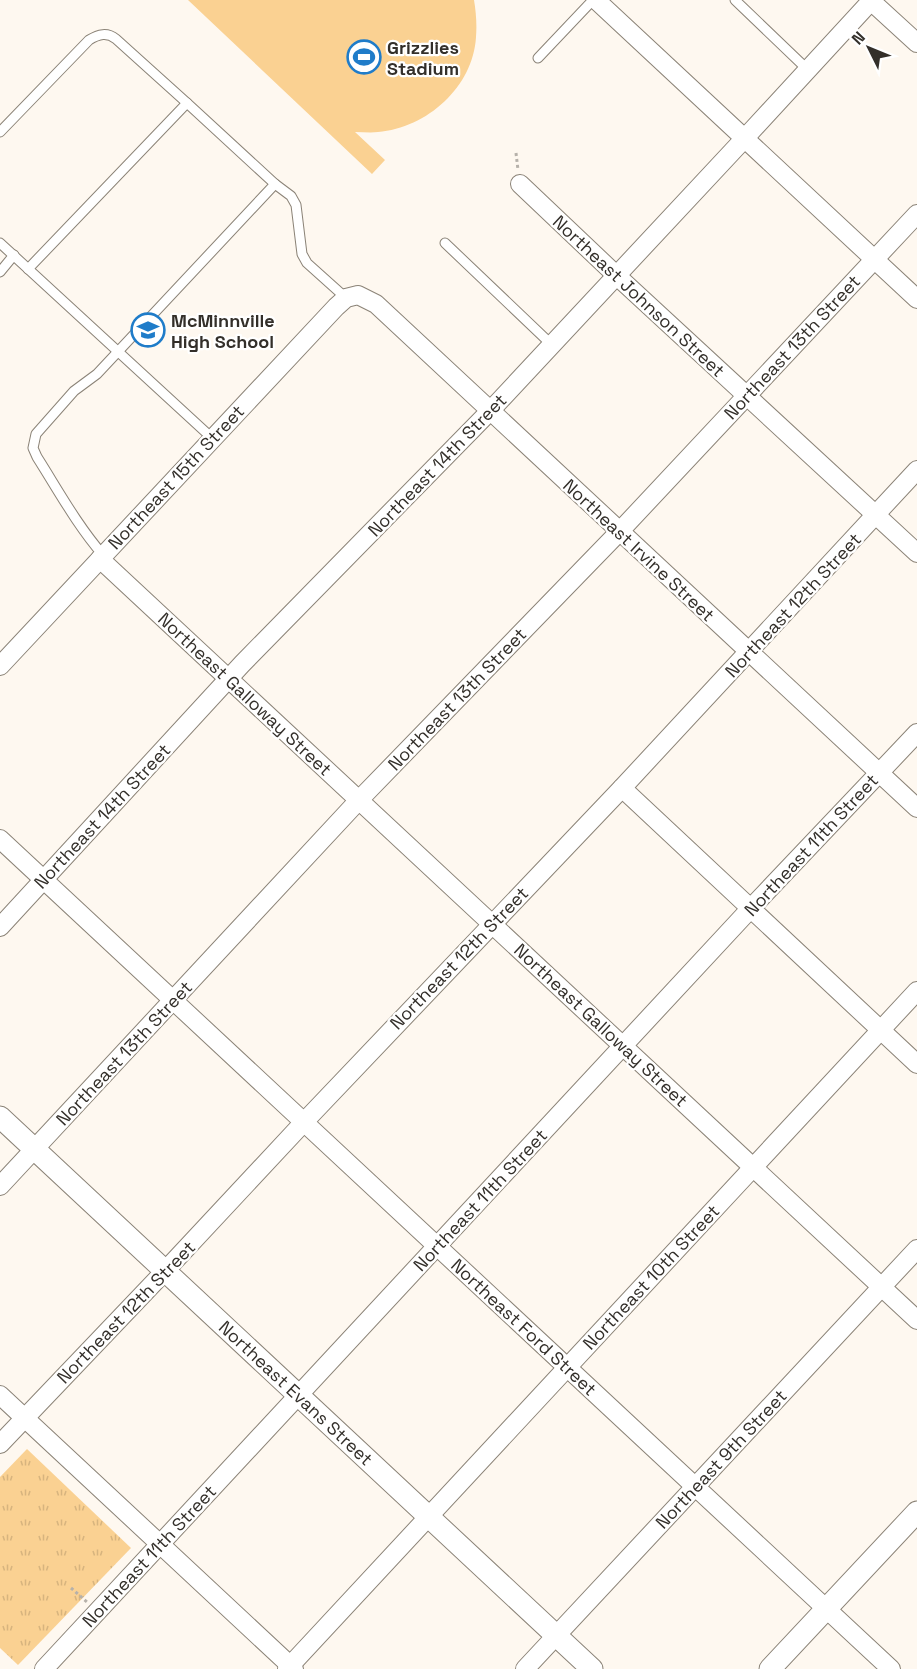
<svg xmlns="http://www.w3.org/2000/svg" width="917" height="1669" font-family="'Space Grotesk',sans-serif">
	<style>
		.grass { fill: #fad192 }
		.park { fill: url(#park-tufts) }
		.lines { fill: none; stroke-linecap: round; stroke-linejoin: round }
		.service-casing { stroke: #8b8377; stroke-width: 11 }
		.minor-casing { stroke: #8b8377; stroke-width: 20 }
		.tertiary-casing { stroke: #8b8377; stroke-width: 23 }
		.path { stroke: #b6b1aa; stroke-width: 3; stroke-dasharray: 3 3; stroke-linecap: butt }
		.service { stroke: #fff; stroke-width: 9 }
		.minor { stroke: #fff; stroke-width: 18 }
		.tertiary { stroke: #fff; stroke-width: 21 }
		.labels { text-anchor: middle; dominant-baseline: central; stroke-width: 4.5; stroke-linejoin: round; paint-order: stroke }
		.poi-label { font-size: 18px; font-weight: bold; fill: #332f2a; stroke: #fff; text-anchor: start }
		.street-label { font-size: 18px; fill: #332f2a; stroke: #fff }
	</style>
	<defs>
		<pattern id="park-tufts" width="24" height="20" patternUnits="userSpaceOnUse" patternTransform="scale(1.5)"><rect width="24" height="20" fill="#fad192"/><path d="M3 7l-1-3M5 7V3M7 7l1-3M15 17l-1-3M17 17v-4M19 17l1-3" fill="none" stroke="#d7b47e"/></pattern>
	</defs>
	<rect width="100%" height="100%" fill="#fef8f0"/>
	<path class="grass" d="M 188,0 L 474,0 C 476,12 477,24 476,37 C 473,87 427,128 378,132 C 371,133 363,132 355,132 L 385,160 L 372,174 Z"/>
	<polygon class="park" points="27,1449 131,1548 18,1665 0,1648 0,1477"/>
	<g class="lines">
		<defs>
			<g id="service">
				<polyline points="735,0 808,70"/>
				<polyline points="538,58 593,0"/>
				<path d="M 0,132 L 89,40 C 99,34 107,32 116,39 L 187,103"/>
				<polyline points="0,243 212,438"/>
				<polyline points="445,243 552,345"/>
				<polyline points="28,269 187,103 275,184 291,196 296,205 302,254 307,263 346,298"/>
				<polyline points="0,272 14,255"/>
				<path d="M 103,555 C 77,525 58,490 37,457 L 33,448 L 36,434 L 74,391 L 97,374 L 275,184"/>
			</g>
			<g id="minor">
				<polyline points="596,0 917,299"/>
				<polyline points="870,0 917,43"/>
				<polyline points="520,184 617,276 917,553"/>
				<polyline points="100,559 917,1320"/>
				<polyline points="0,666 336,307 346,298 358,295 376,304 917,808"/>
				<polyline points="622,788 917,1064"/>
				<polyline points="0,839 891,1669"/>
				<polyline points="0,927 242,664 490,411 744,139 872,0"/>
				<polyline points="0,1186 359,800 619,532 917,214"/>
				<polyline points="0,1395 294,1669"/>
				<polyline points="0,1444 165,1271 304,1122 622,788 917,470"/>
				<polyline points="44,1669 751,908 917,733"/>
				<polyline points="287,1669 917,991"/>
				<polyline points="525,1669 917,1249"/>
			</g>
			<g id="tertiary">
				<polyline points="0,1117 592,1669"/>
				<polyline points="770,1669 917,1512"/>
			</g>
		</defs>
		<use href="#service" class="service-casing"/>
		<use href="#minor" class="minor-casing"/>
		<use href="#tertiary" class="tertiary-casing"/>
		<g class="path">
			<polyline points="516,153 518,170"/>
			<polyline points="71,1588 87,1602"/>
		</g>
		<use href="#service" class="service"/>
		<use href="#minor" class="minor"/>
		<use href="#tertiary" class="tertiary"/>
	</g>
	<defs>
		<symbol id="stadium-ring" viewBox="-11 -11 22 22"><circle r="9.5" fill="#fff" stroke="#1f7cc9" stroke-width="1.5"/><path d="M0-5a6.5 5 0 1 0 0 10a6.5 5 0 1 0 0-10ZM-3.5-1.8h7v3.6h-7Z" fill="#1f7cc9"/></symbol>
		<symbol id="school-ring" viewBox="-11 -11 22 22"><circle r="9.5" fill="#fff" stroke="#1f7cc9" stroke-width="1.5"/><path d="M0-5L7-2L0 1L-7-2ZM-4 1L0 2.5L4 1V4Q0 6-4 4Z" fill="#1f7cc9"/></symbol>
	</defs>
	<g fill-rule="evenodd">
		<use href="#stadium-ring" x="345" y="38" width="38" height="38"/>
		<use href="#school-ring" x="129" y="311" width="38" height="38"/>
	</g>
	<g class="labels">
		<g class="poi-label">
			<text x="387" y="47">Grizzlies<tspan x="387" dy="21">Stadium</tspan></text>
			<text x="171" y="320">McMinnville<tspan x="171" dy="21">High School</tspan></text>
		</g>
		<g class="street-label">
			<text transform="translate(639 296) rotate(43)">Northeast Johnson Street</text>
			<text transform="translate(792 347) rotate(-47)">Northeast 13th Street</text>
			<text transform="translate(437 465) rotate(-46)">Northeast 14th Street</text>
			<text transform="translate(176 477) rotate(-47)">Northeast 15th Street</text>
			<text transform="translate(639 550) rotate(43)">Northeast Irvine Street</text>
			<text transform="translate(793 605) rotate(-47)">Northeast 12th Street</text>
			<text transform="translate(245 694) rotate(43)">Northeast Galloway Street</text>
			<text transform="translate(457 699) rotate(-46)">Northeast 13th Street</text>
			<text transform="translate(102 816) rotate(-47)">Northeast 14th Street</text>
			<text transform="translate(811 845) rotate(-47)">Northeast 11th Street</text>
			<text transform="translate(459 958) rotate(-46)">Northeast 12th Street</text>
			<text transform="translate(601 1025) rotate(43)">Northeast Galloway Street</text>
			<text transform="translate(124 1053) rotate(-47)">Northeast 13th Street</text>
			<text transform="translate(480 1200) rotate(-47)">Northeast 11th Street</text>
			<text transform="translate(651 1277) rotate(-47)">Northeast 10th Street</text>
			<text transform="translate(126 1312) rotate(-46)">Northeast 12th Street</text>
			<text transform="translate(524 1327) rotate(43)">Northeast Ford Street</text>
			<text transform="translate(296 1393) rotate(43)">Northeast Evans Street</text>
			<text transform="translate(721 1459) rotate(-47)">Northeast 9th Street</text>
			<text transform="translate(149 1556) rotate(-47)">Northeast 11th Street</text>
		</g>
	</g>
	<g transform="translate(869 48) rotate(313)" stroke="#ffffff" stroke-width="4.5" paint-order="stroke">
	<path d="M0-4.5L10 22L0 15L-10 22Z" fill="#332f2a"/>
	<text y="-9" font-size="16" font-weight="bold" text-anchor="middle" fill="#332f2a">N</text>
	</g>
</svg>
